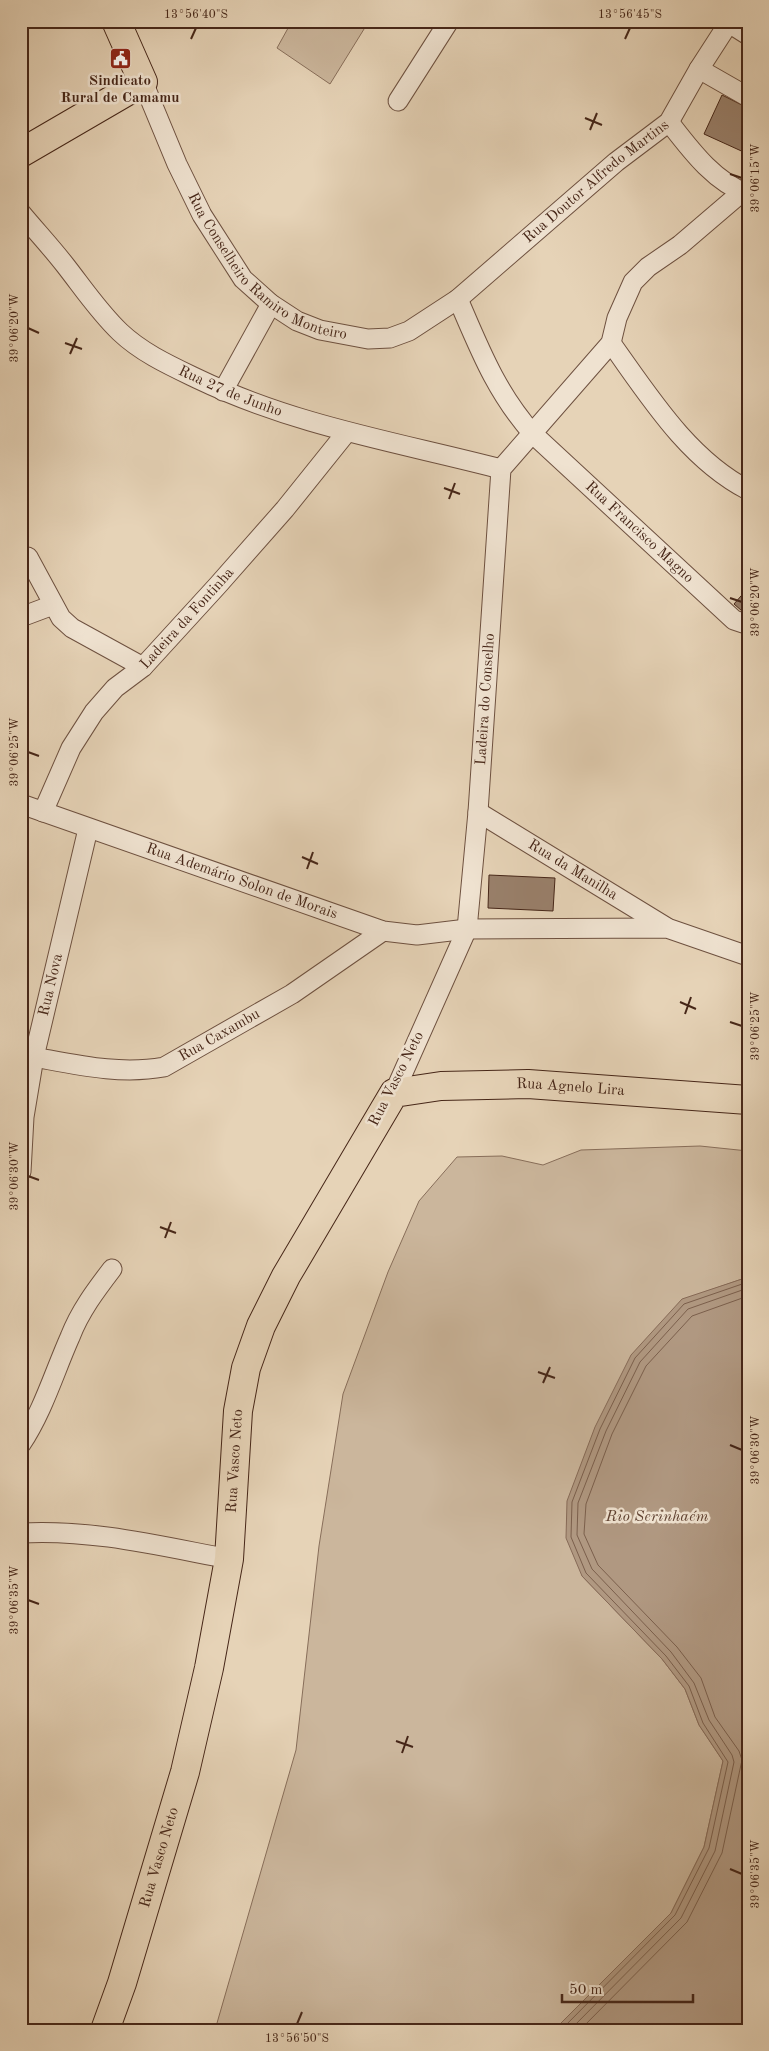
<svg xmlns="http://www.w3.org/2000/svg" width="769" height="2051" font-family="'Old Standard TT',serif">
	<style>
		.green { fill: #cbb69c; stroke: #886e5a }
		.water { fill: #b09881; stroke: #866a57 }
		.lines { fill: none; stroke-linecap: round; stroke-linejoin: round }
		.shore { stroke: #7b5f4c; stroke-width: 1 }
		.building { fill: #99806b; stroke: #462618 }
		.minor-casing { stroke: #6e5140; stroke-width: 21 }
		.primary-casing { stroke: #462618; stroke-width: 30 }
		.minor { stroke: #efe2d0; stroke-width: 19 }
		.primary { stroke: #e6d3b7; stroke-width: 28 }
		.ticks { fill: none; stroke: #462618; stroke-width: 2 }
		.labels { text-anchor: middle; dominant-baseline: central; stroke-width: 5; stroke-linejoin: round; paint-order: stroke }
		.poi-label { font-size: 15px; font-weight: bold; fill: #462618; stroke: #efe2d0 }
		.street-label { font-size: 15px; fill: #462618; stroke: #efe2d0 }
		.water-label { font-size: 16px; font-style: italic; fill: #604232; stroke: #efe2d0 }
		.neatline { fill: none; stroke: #462618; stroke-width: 2 }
		.ticks-label { font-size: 12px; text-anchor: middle; fill: #462618 }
	</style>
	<rect width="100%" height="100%" fill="#e6d3b7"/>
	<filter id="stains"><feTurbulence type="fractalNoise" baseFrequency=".004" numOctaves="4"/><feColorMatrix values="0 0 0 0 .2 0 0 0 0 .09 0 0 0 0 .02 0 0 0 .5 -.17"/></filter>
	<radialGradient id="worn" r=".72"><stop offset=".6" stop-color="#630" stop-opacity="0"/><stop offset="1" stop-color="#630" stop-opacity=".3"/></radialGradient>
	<g class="green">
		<polygon points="292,21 369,21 330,84 277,48"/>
		<polygon points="700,1146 748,1151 748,1277 682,1300 582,1576 662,1659 685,1689 699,1725 723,1761 704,1847 671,1913 554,2030 215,2030 296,1750 319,1546 343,1394 388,1272 419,1201 457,1157 502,1156 543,1165 581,1150"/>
	</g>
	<polygon class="water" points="748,1277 748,2030 554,2030 671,1913 704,1847 723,1761 699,1725 685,1689 662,1659 582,1576 566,1538 567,1501 595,1427 631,1355 682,1299"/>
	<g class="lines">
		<g class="shore">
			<polyline points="561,2030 675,1915 709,1848 728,1762 703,1723 689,1686 666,1656 586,1573 571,1537 572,1502 600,1429 635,1358 684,1304 748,1282"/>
			<polyline points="570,2030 681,1918 715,1851 734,1762 732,1755 709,1720 694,1683 671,1652 592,1569 577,1535 578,1503 606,1431 640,1362 688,1309 748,1288"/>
			<polyline points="580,2030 687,1922 722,1853 742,1760 739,1751 715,1717 701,1678 677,1647 598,1565 584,1534 586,1504 612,1434 646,1366 692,1316 748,1296"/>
		</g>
	</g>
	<g class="building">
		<polygon points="722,95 748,108 748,154 704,134"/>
		<polygon points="748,588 748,609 742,611 734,604"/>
		<polygon points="489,875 555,878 553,911 488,908"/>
	</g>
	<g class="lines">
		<defs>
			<g id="minor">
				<polyline points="729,23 748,35"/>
				<polyline points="699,69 748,97"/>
				<path id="s1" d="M 143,82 L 177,164 L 202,215 L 243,279 L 271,304 L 297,321 L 320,330 L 368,339 L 390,338 L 409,331 L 458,299 L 616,162 L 669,122 L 699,69 L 730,21"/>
				<polyline points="398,101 449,21"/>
				<path d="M 669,122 C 690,149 714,182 748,194"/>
				<path id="s2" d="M 21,213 C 36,231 51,247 65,265 C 83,288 99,312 120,332 C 142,353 171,366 198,379 C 296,426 397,442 501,469"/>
				<path id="s3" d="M 458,299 C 480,350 496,392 533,434 L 734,620 L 743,623 L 748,620"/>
				<path d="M 611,343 C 649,396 688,459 748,490"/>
				<polyline points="223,391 271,304"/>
				<polyline points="28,557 61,618 72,628 143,667"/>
				<polyline points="21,617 53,605"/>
				<path id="s4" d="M 21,804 L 383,931 L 417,935 L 467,929 L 667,928 L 748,956"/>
				<path id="s5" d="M 43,812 L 71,748 L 94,712 L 115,688 L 143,667 L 218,585 L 285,509 L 346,433"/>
				<path id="s6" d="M 478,812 L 666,927"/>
				<path id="s7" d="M 34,1057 C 78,1065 120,1075 164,1067 L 292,994 L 383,931"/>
				<path id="s8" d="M 394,1093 L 467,929 L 478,812 L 501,469 L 611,343 L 617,318 L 633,282 L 648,267 L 680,245 L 742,192"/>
				<path id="s9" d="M 21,1172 L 24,1117 L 34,1057 L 88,829"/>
				<path d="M 21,1444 C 43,1411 54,1373 70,1337 C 80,1311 96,1290 112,1269"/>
				<path d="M 21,1533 C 92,1529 160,1546 229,1559"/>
			</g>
			<g id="primary">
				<polyline points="21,153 143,82 116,21"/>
				<path id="s10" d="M 105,2030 L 122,1983 L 185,1772 L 209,1668 L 229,1559 L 238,1411 L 246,1368 L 261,1326 L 286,1276 L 394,1093 L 441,1086 L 528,1084 L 748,1100"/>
			</g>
		</defs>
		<use href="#minor" class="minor-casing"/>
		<use href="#primary" class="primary-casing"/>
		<use href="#minor" class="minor"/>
		<use href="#primary" class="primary"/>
	</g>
	<path class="ticks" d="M 191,39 L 196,28M 625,39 L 630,28M 585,118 L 602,125M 590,130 L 597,113M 730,174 L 742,178M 28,328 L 39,333M 65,343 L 82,349M 70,354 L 77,338M 444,488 L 460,494M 449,499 L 455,483M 730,598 L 742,602M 28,752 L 39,756M 302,857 L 318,864M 307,869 L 313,852M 680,1002 L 696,1009M 685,1014 L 691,997M 730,1022 L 742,1026M 28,1176 L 39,1180M 160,1227 L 176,1233M 165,1238 L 171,1222M 538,1372 L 555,1378M 543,1383 L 550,1367M 730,1445 L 742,1450M 28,1600 L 39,1604M 396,1741 L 413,1747M 402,1753 L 408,1736M 730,1869 L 742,1874M 297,2024 L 302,2012"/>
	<defs>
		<symbol id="civic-square" viewBox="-11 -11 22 22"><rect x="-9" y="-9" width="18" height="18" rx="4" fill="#8f2418" stroke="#efe2d0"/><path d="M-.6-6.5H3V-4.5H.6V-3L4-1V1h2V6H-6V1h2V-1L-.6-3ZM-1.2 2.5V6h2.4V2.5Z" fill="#fff"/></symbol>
	</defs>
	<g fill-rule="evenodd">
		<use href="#civic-square" x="108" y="46" width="25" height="25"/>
	</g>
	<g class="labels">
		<g class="poi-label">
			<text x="120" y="81">Sindicato<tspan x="120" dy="17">Rural de Camamu</tspan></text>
		</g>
		<g class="street-label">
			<text stroke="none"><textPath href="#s1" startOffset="646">Rua Doutor Alfredo Martins</textPath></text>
			<text stroke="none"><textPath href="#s1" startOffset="232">Rua Conselheiro Ramiro Monteiro</textPath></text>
			<text stroke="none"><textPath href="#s2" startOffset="281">Rua 27 de Junho</textPath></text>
			<text stroke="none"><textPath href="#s3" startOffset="300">Rua Francisco Magno</textPath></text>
			<text stroke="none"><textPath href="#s5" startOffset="245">Ladeira da Fontinha</textPath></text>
			<text stroke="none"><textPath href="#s8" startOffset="410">Ladeira do Conselho</textPath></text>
			<text stroke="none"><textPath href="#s6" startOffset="111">Rua da Manilha</textPath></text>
			<text stroke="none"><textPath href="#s4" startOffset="234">Rua Ademário Solon de Morais</textPath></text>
			<text stroke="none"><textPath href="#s9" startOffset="190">Rua Nova</textPath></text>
			<text stroke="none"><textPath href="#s7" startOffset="195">Rua Caxambu</textPath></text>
			<text transform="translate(397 1079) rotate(-63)">Rua Vasco Neto</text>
			<text stroke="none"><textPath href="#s10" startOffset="1170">Rua Agnelo Lira</textPath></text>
			<text stroke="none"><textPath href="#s10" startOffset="586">Rua Vasco Neto</textPath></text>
			<text stroke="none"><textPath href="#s10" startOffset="181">Rua Vasco Neto</textPath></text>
		</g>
		<g class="water-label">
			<text x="657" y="1517">Rio Serinhaém</text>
		</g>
	</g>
	<rect width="769" height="2051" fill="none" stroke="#e6d3b7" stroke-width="55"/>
	<path d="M562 1994v8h131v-8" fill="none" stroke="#462618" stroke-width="2.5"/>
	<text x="569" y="1994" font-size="15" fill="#462618" stroke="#efe2d0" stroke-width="4" paint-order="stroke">50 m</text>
	<rect x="28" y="28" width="714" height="1996" class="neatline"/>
	<g class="ticks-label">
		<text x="196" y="18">13°56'40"S</text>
		<text x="630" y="18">13°56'45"S</text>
		<text transform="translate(755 178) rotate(-90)" y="4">39°06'15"W</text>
		<text transform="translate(14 328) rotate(-90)" y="4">39°06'20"W</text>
		<text transform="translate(755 602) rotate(-90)" y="4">39°06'20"W</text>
		<text transform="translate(14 752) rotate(-90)" y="4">39°06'25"W</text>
		<text transform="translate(755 1026) rotate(-90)" y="4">39°06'25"W</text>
		<text transform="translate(14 1176) rotate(-90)" y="4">39°06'30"W</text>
		<text transform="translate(755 1450) rotate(-90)" y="4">39°06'30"W</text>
		<text transform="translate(14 1600) rotate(-90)" y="4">39°06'35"W</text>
		<text transform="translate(755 1874) rotate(-90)" y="4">39°06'35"W</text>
		<text x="297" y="2042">13°56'50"S</text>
	</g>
	<rect width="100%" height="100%" filter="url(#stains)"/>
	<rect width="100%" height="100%" fill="url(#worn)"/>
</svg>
